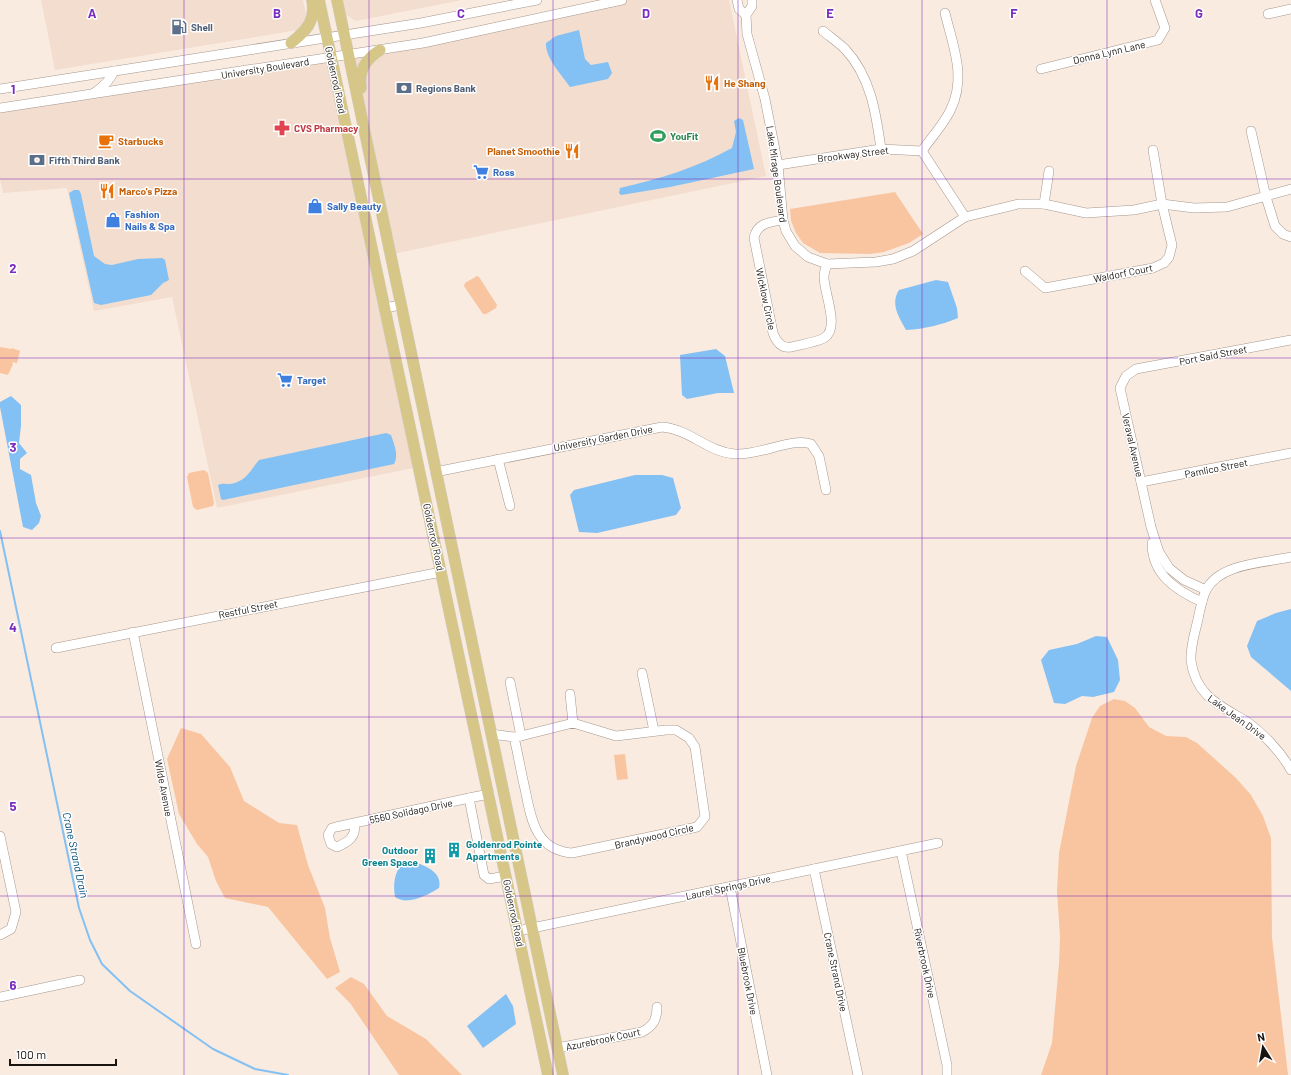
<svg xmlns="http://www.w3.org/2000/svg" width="1291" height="1075" font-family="Barlow,sans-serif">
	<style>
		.built { fill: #f3ddce }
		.green { fill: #f8c5a0 }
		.water { fill: #83c0f3 }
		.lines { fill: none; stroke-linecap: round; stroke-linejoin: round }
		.stream { stroke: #83c0f3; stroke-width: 2 }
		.minor-casing { stroke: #a5978d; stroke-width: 10 }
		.major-casing { stroke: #d1d0cf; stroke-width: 12 }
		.minor { stroke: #fff; stroke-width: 9 }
		.major { stroke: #d6c688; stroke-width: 11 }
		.grid { fill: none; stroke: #7b2cbf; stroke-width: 1; stroke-opacity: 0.55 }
		.labels { text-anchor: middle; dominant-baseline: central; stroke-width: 3; stroke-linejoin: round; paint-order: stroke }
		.service-label { font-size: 10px; font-weight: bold; fill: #4e5e75; stroke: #fff; text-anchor: start }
		.street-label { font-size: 10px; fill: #191410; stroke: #fff }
		.food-label { font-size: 10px; font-weight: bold; fill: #c56008; stroke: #fff; text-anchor: start }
		.health-label { font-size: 10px; font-weight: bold; fill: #be3a42; stroke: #fff; text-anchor: start }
		.leisure-label { font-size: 10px; font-weight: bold; fill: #27864d; stroke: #fff; text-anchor: start }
		.shop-label { font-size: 10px; font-weight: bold; fill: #366cbe; stroke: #fff; text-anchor: start }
		.culture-label { font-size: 10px; font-weight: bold; fill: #0d838f; stroke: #fff; text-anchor: start }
		.water-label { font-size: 11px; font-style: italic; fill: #004c7a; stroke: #fff }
		.grid-label { font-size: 13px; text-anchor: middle; font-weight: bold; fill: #7b2cbf; stroke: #fff; stroke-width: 3; stroke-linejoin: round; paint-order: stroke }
	</style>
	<rect width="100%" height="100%" fill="#faebe0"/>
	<g class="built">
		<polygon points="41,0 303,0 307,18 298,30 55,70"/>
		<polygon points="343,0 462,0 356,21 346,15"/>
		<polygon points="622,0 729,0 766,176 393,254 349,55"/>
		<polygon points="331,58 418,467 217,508 172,297 94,311 67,188 3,193 0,179 0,110"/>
	</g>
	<g class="green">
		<polygon points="895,192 923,234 909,243 884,252 870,254 820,253 803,243 796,233 791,221 790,209"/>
		<polygon points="477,276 479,277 497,305 496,308 486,314 483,314 464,286 465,283"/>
		<polygon points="0,347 11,349 12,348 20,351 17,363 12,362 13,364 8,375 0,373"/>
		<polygon points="204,470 208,473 214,503 213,506 197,510 193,507 187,477 189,473"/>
		<polygon points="1114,699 1125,701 1135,708 1149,727 1166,736 1186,737 1197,743 1236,778 1251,795 1263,816 1271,838 1272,938 1288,1075 1041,1075 1052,1043 1059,963 1060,937 1057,891 1059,853 1076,766 1092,718 1100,706"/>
		<polygon points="181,728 201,734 230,767 244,801 279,823 297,825 308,865 325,908 330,938 340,972 327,979 268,907 225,898 216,881 208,857 197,844 179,814 167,759"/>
		<polygon points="625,754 628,779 617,780 614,755"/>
		<polygon points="351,977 364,984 387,1016 426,1039 462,1075 399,1075 350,1003 335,988"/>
	</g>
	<g class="water">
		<path d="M 579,30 L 585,59 L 591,65 L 608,62 L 612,73 L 608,79 L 570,87 C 562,75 545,58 546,43 L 556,36 Z"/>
		<path d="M 739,118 L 743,120 L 754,169 L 670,187 L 621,195 L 619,193 L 620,188 C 659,179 696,168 732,148 L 736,132 L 734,121 Z"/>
		<polygon points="74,190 79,190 81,194 94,256 105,264 112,265 138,259 162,258 165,260 169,280 163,283 151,295 101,305 94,303 69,193"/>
		<path d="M 936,280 L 948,282 L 957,308 L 958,318 C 941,325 925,329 906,330 C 899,317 890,304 899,290 Z"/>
		<polygon points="716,349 725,356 734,393 718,393 687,399 682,395 680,355"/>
		<polygon points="11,396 21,405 21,426 19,443 27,453 20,459 20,469 31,475 36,503 41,516 39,523 32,530 23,527 0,407 0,402"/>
		<path d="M 386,433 L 391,435 C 394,444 399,455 394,464 L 223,500 L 221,499 L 218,485 C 222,483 225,484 230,484 C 246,482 250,471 259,460 Z"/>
		<polygon points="635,475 662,475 673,478 681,508 676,515 597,533 579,532 570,495 574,490"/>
		<polygon points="1291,609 1291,691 1251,657 1247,646 1257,621 1276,613"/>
		<polygon points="1096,636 1107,637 1118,660 1120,680 1114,692 1093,697 1082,696 1065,704 1054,703 1041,660 1049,650 1077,644"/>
		<path d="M 410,861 C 422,864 443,871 439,888 C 428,895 407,906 395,897 C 393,884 394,873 403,862 Z"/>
		<polygon points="506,994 513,1006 516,1024 483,1048 467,1026"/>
	</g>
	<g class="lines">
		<polyline class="stream" points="0,531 79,908 90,940 102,964 130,991 213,1049 255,1069 288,1075"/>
		<defs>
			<g id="minor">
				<polyline points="737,0 739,9 746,15"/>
				<polyline points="752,0 752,6 746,15 747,34 765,99 778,165 783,220 786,231 795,246 808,257 827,264 876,262 893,259 913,251 965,217 1018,204 1044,204 1086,213 1134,210 1162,204 1194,208 1227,207 1291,189"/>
				<polyline points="1268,14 1291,9"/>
				<path d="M 823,31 C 830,37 838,42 845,49 C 871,77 876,113 881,149"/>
				<polyline points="1041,69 1158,40 1165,28 1155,0"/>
				<polyline points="0,89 421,23 537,0"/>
				<path d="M 94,93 C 103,87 110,81 114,71"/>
				<polyline points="0,108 423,43 622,0"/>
				<polyline points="1251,131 1266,197 1275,226 1283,234 1291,237"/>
				<path d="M 922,151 C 931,138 943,125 950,111 C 967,78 953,46 945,13"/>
				<polyline points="778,165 881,149 922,151 965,217"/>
				<polyline points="1044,204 1049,171"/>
				<path d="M 783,220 C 770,222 757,223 754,238 L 773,333 C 776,341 781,349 791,347 C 799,345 817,342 824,338 C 841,328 823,291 824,276 C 824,272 826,268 827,264"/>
				<polyline points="1025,271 1045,288 1153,268 1164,263 1169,257 1172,245 1162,204 1153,150"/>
				<polyline points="385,308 400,305"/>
				<polyline points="498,459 510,506"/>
				<path d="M 435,472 L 662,427 C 690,429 707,452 735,454 C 759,456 792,437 811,444 L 819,456 L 826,490"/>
				<polyline points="1141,482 1291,453"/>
				<path d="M 1152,543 C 1152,574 1175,590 1202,602"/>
				<path d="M 1291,557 C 1264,563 1220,563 1206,590 C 1202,599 1200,609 1198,619 C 1195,633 1190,647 1191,661 C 1196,696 1219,705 1246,721 C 1263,733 1281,752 1291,770"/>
				<polyline points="1206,590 1184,580 1169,568 1159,552 1151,527 1120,388 1126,376 1136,369 1291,340"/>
				<polyline points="133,632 196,944"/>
				<polyline points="56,648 441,572"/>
				<polyline points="642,673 654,731"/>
				<polyline points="510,682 521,736"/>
				<polyline points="570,694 573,723"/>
				<path d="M 491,734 L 514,737 L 521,736 L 573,723 L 616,736 L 666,730 L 676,730 L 689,738 L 695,747 L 705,817 L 697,827 L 572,853 C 535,850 531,818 525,789 C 521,772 518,754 514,737"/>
				<polyline points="489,794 469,798 484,875 489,879 506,876"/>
				<path d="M 354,823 C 357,837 348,842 337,847 L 331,844 L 328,835 L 332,828 L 336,827 L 469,798"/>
				<polyline points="0,836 16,912 11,929 0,935"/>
				<polyline points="901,851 947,1065 947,1075"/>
				<polyline points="814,869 858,1075"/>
				<polyline points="730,887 767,1075"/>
				<polyline points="518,931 938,843"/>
				<polyline points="0,997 80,980"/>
				<path d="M 557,1048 L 642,1032 C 653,1026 657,1020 657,1007"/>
			</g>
			<g id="major">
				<polyline points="319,0 548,1075"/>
				<polyline points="337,0 563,1075"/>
				<path d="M 291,43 C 306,31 316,21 312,0"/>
				<path d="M 361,88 C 358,70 366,59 380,50"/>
			</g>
		</defs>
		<use href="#minor" class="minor-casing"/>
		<use href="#major" class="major-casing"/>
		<use href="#minor" class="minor"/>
		<use href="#major" class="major"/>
	</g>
	<path class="grid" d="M 184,0 L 184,1075M 369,0 L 369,1075M 553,0 L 553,1075M 738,0 L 738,1075M 922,0 L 922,1075M 1107,0 L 1107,1075M 0,179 L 1291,179M 0,358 L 1291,358M 0,538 L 1291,538M 0,717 L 1291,717M 0,896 L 1291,896"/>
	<defs>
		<symbol id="fuel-bare" viewBox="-9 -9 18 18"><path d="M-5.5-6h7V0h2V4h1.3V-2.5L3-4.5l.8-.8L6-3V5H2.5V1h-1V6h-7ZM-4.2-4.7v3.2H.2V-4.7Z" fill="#5c6f8a" stroke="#fff" stroke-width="2.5" paint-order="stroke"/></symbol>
		<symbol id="restaurant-bare" viewBox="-9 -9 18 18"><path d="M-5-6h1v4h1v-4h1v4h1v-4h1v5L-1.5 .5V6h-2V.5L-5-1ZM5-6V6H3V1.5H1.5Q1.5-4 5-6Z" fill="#e8710a" stroke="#fff" stroke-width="2.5" paint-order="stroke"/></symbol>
		<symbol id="bank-bare" viewBox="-9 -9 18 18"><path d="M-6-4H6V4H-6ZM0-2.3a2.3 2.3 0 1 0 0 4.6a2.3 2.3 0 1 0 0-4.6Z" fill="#5c6f8a" stroke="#fff" stroke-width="2.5" paint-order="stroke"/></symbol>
		<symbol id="pharmacy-bare" viewBox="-9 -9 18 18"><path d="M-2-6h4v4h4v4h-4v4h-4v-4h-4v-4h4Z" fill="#e0444e" stroke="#fff" stroke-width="2.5" paint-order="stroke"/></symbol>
		<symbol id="stadium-bare" viewBox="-9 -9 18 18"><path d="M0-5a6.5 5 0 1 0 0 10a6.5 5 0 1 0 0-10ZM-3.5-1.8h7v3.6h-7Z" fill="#2e9e5b" stroke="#fff" stroke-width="2.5" paint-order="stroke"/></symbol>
		<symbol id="cafe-bare" viewBox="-9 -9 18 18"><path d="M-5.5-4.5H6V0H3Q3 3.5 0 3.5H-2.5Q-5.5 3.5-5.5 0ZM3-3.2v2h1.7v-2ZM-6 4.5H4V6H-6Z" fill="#e8710a" stroke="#fff" stroke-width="2.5" paint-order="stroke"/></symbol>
		<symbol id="supermarket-bare" viewBox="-9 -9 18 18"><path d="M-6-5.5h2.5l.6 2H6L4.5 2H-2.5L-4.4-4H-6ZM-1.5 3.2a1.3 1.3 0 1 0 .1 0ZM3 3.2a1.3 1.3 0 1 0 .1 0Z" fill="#3f7fe0" stroke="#fff" stroke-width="2.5" paint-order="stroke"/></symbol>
		<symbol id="shop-bare" viewBox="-9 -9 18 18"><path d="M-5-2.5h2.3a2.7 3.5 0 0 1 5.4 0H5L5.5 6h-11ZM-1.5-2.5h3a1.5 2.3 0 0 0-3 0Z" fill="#3f7fe0" stroke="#fff" stroke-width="2.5" paint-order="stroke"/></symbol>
		<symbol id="building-bare" viewBox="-9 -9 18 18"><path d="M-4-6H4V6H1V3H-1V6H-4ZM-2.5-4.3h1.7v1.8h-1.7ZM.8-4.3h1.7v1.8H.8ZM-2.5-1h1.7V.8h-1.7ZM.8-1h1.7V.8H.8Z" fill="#0f9aa8" stroke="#fff" stroke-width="2.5" paint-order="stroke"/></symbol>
	</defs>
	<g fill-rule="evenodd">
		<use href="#fuel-bare" x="168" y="16" width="22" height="22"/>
		<use href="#restaurant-bare" x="701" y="72" width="22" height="22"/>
		<use href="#bank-bare" x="393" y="77" width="22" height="22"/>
		<use href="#pharmacy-bare" x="271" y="117" width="22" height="22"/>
		<use href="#stadium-bare" x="647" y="125" width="22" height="22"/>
		<use href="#cafe-bare" x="95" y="130" width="22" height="22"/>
		<use href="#restaurant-bare" x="561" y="140" width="22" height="22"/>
		<use href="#bank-bare" x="26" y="149" width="22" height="22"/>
		<use href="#supermarket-bare" x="470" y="161" width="22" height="22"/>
		<use href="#restaurant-bare" x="96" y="180" width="22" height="22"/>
		<use href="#shop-bare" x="304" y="195" width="22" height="22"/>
		<use href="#shop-bare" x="102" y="209" width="22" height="22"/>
		<use href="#supermarket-bare" x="274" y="369" width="22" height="22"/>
		<use href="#building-bare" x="443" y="839" width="22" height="22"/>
		<use href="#building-bare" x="419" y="845" width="22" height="22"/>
	</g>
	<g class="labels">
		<g class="service-label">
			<text x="191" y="27">Shell</text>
			<text x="416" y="88">Regions Bank</text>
			<text x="49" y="160">Fifth Third Bank</text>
		</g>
		<g class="street-label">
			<text transform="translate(1109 52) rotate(-13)">Donna Lynn Lane</text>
			<text transform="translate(265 68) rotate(-9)">University Boulevard</text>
			<text transform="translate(336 80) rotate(78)">Goldenrod Road</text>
			<text transform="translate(853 154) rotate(-7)">Brookway Street</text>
			<text transform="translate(777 174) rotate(82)">Lake Mirage Boulevard</text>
			<text transform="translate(1123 273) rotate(-11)">Waldorf Court</text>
			<text transform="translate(766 299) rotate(78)">Wicklow Circle</text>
			<text transform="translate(1213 355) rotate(-11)">Port Said Street</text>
			<text transform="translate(603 438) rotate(-11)">University Garden Drive</text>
			<text transform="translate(1133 445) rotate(77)">Veraval Avenue</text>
			<text transform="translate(1216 468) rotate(-11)">Pamlico Street</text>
			<text transform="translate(434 537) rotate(78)">Goldenrod Road</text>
			<text transform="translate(248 609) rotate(-11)">Restful Street</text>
			<text transform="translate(1237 717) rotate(36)">Lake Jean Drive</text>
			<text transform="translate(164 788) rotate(79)">Wilde Avenue</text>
			<text transform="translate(411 811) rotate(-12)">5560 Solidago Drive</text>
			<text transform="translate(654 836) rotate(-13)">Brandywood Circle</text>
			<text transform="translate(728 887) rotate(-12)">Laurel Springs Drive</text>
			<text transform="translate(514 913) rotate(78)">Goldenrod Road</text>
			<text transform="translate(925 963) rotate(78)">Riverbrook Drive</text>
			<text transform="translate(836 972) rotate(78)">Crane Strand Drive</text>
			<text transform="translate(748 981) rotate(79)">Bluebrook Drive</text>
			<text transform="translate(603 1039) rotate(-12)">Azurebrook Court</text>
		</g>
		<g class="food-label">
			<text x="724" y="83">He Shang</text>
			<text x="118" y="141">Starbucks</text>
			<text x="560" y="151" text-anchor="end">Planet Smoothie</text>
			<text x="119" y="191">Marco's Pizza</text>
		</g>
		<g class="health-label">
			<text x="294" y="128">CVS Pharmacy</text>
		</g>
		<g class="leisure-label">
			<text x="670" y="136">YouFit</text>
		</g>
		<g class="shop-label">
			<text x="493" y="172">Ross</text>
			<text x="327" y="206">Sally Beauty</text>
			<text x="125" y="214">Fashion<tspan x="125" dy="12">Nails &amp; Spa</tspan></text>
			<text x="297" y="380">Target</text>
		</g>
		<g class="culture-label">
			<text x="466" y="844">Goldenrod Pointe<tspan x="466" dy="12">Apartments</tspan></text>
			<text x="418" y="850" text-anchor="end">Outdoor<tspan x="418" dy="12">Green Space</tspan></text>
		</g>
		<g class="water-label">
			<text transform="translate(76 855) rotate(78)">Crane Strand Drain</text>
		</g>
	</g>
	<g class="grid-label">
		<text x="92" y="18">A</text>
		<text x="277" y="18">B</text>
		<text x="461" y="18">C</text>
		<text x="646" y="18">D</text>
		<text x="830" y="18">E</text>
		<text x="1014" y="18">F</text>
		<text x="1199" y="18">G</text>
		<text x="13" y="94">1</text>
		<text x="13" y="273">2</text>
		<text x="13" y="452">3</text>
		<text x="13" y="632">4</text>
		<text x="13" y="811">5</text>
		<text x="13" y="990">6</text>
	</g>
	<g transform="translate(1263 1047) rotate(349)" stroke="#ffffff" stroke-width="3" paint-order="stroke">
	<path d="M0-3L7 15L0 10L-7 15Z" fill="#191410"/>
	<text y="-6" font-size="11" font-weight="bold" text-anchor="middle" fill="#191410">N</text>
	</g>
	<path d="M10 1059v6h106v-6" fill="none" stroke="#191410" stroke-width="2"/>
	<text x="16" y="1059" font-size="12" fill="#191410" stroke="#ffffff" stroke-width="3" paint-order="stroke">100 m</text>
</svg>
